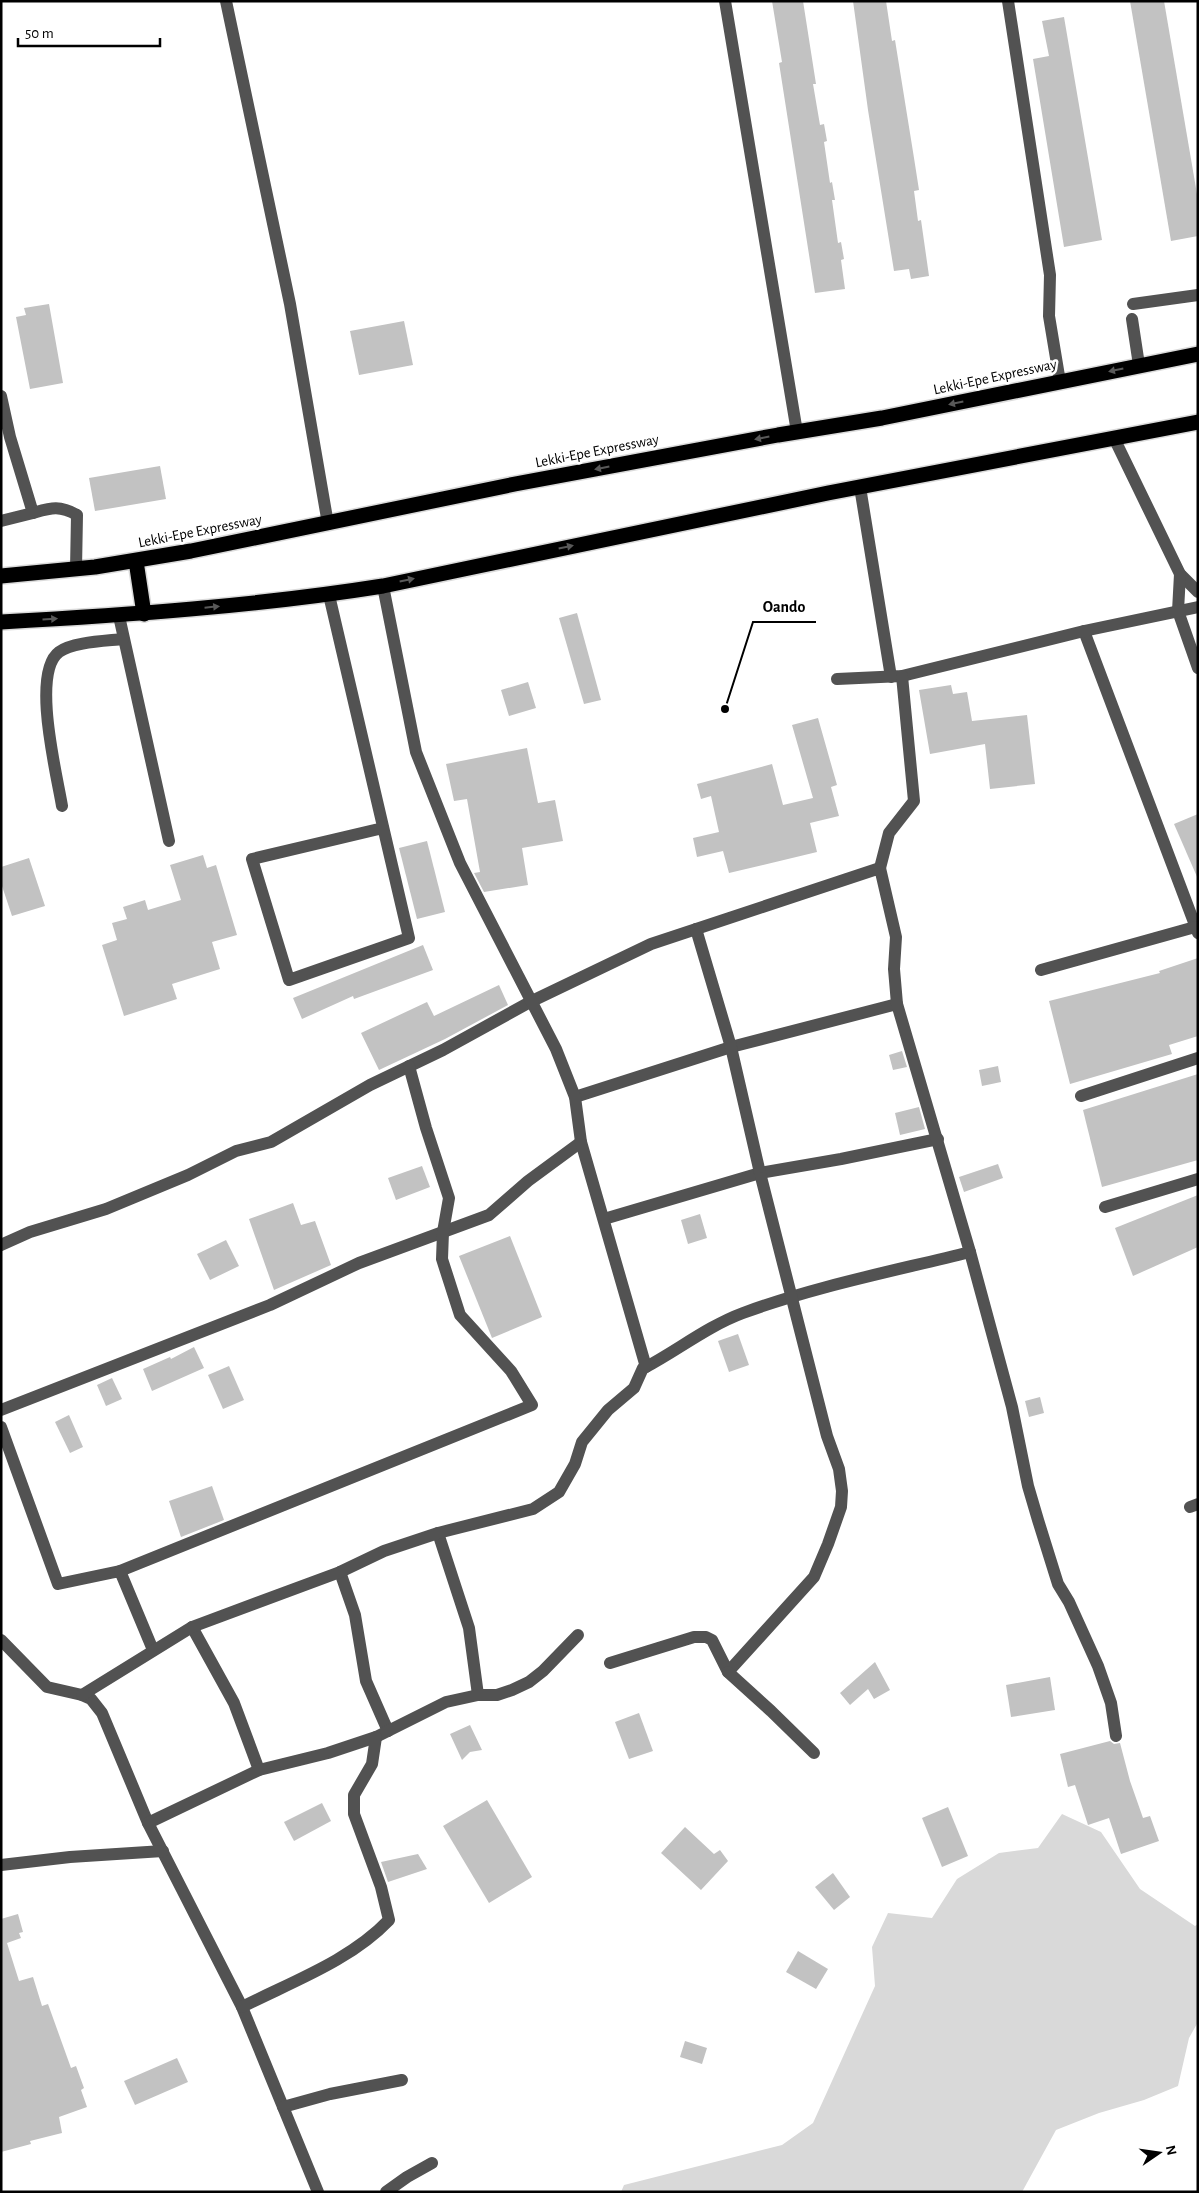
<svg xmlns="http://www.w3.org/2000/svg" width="1199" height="2193" font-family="'Alegreya Sans',sans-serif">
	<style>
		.green { fill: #d9d9d9 }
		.building { fill: #c2c2c2 }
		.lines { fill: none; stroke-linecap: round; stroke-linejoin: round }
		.highway-casing { stroke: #dbdbdb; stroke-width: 18 }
		.minor { stroke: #525252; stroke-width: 12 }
		.highway { stroke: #000; stroke-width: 15 }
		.oneway { fill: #595959 }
		.labels { text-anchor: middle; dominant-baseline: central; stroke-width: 5; stroke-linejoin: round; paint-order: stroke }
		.street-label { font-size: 15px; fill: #000; stroke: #fff }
		.leader { fill: none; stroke: #000; stroke-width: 2 }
		.callout-dot { fill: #000; stroke: #fff; stroke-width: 2 }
		.callout-label { font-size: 16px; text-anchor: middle; font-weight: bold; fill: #000; stroke: #fff; stroke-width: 5; stroke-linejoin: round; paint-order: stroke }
	</style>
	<rect width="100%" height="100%" fill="#fff"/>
	<polygon class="green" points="1062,1814 1101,1832 1140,1889 1195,1926 1198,1924 1198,2022 1189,2038 1178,2086 1144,2100 1099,2113 1056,2130 1022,2192 621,2192 624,2185 782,2145 813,2123 875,1986 872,1947 888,1913 932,1918 957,1879 999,1853 1038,1848"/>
	<g class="building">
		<polygon points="772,1 803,1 816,84 813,84 820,125 824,124 827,141 824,142 830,183 832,182 835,200 832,200 838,243 841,242 844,259 841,260 845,289 815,293 779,63 782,62"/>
		<polygon points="853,1 886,1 892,41 895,40 914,158 919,190 914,191 918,221 921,220 929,276 911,279 909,269 894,271 868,110"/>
		<polygon points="1130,1 1164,1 1198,200 1198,236 1171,241"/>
		<polygon points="1064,17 1102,240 1064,247 1033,59 1049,56 1042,21"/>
		<polygon points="49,304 63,383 30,389 16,317 26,315 24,308"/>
		<polygon points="404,321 413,365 359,375 350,331"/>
		<polygon points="160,466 166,499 95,511 89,478"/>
		<polygon points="577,613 601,700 584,704 559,618"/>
		<polygon points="528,682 536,708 509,716 501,690"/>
		<polygon points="951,685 953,694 967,692 972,721 1027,715 1035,784 990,789 985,744 930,754 919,690"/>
		<polygon points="818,718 837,785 831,787 839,816 810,823 817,852 729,873 723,851 697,857 693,838 719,832 711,796 701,799 697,784 772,764 783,805 813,798 792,725"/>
		<polygon points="527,748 538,803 555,800 563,841 522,848 528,885 484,892 474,873 480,872 467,799 454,801 446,764"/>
		<polygon points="1198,814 1198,879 1174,824"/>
		<polygon points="427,841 445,912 417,919 399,848"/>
		<polygon points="203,855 207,868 216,865 237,935 212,942 220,969 172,984 177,999 124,1016 102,945 117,940 112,923 127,919 123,907 145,900 148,910 181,900 170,865"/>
		<polygon points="29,858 45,906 12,916 1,883 1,867"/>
		<polygon points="423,945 433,970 354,999 353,996 302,1019 293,998"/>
		<polygon points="1198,958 1198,1036 1169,1045 1172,1054 1070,1084 1049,1001 1160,973 1159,971"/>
		<polygon points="499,985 508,1005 445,1039 379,1070 361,1033 427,1002 434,1016"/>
		<polygon points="902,1051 907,1067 893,1070 889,1055"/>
		<polygon points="998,1066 1001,1082 982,1086 979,1070"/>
		<polygon points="1198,1074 1198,1160 1102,1187 1083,1110"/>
		<polygon points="919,1107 925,1129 900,1135 895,1113"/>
		<polygon points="998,1164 1003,1178 964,1192 959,1177"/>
		<polygon points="422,1166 430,1187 396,1200 388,1178"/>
		<polygon points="1198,1195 1198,1247 1133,1276 1115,1228"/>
		<polygon points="293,1203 301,1225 315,1221 331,1265 274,1290 249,1219"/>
		<polygon points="700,1214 707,1238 688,1244 681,1220"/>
		<polygon points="510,1236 542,1317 492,1338 459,1256"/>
		<polygon points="226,1240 239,1266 210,1280 197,1254"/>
		<polygon points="738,1334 749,1365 729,1372 718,1341"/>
		<polygon points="194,1347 204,1368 152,1391 143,1369 170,1357 171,1359"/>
		<polygon points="229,1366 244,1400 223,1409 208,1375"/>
		<polygon points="112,1378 122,1399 106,1406 97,1385"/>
		<polygon points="1040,1397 1044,1413 1029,1417 1025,1401"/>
		<polygon points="69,1415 83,1447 70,1453 55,1422"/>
		<polygon points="212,1486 224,1520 181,1537 169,1501"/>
		<polygon points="875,1662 890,1690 874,1699 868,1689 850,1705 840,1693"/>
		<polygon points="1050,1677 1055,1710 1011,1717 1006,1685"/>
		<polygon points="639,1713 653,1751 629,1759 615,1722"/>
		<polygon points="470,1725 482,1750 470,1752 462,1760 450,1734"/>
		<polygon points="1110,1741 1114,1744 1120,1743 1130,1781 1143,1818 1150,1816 1159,1841 1121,1854 1109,1818 1088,1825 1075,1785 1068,1787 1060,1754"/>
		<polygon points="487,1800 532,1877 489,1903 443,1826"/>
		<polygon points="322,1803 331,1821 294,1841 284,1822"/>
		<polygon points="948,1807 968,1856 942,1867 922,1818"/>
		<polygon points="685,1827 714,1854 720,1850 728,1861 701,1890 661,1853"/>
		<polygon points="418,1854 427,1869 388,1882 381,1862"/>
		<polygon points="833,1873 850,1897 834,1910 815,1887"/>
		<polygon points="18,1914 23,1932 19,1933 21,1938 7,1943 19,1981 33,1977 42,2006 48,2004 71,2068 76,2066 84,2088 81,2090 87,2107 59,2117 62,2133 30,2141 31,2144 1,2152 1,1919"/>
		<polygon points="798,1951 828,1969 816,1989 786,1972"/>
		<polygon points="685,2041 707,2048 702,2064 680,2057"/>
		<polygon points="177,2058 188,2082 135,2105 124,2081"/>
	</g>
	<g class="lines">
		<defs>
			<g id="highway">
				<polyline points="136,561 144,614"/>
				<polyline points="1,576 95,567 191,551 515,484 778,435 882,418 1198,354"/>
				<path d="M 1,622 C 129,615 257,606 383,586 L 828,493 L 1198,422"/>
			</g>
		</defs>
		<use href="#highway" class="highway-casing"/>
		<g class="minor">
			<polyline points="226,1 290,304 328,524"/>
			<polyline points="725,1 797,432"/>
			<polyline points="1008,1 1050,275 1049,316 1060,382"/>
			<polyline points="1133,304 1198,295"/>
			<polyline points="1132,319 1139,365"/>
			<path d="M 1,396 L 10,437 L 33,513 C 51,508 59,505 77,515 L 76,569"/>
			<polyline points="1114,438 1180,574 1198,592"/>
			<polyline points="860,487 891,677"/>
			<polyline points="1,521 33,513"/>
			<polyline points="1180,574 1178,611 1198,668"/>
			<polyline points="329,595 409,938 289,980 252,859 383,828"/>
			<polyline points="119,616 169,841"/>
			<polyline points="1084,631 1198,933"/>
			<polyline points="837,679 902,676 1084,631 1198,607"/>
			<path d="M 62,806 C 57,775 31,673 59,652 C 72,642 106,641 123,639"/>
			<polyline points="880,868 889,833 914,801 902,676"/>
			<polyline points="1041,970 1195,927"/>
			<polyline points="1081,1096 1198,1058"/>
			<polyline points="575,1097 731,1047 897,1004"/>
			<polyline points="1105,1207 1198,1179"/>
			<polyline points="604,1219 760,1173 841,1159 938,1139"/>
			<polyline points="1,1245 30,1232 106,1209 188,1175 236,1151 271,1142 370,1085 443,1050 530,1002 651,944 880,868 896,937 894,969 897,1004 970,1252 1012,1407 1028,1486 1038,1520 1058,1584 1069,1602 1098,1666 1111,1703 1116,1736"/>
			<path d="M 646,1367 C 678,1350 708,1326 743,1313 C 816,1286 894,1271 970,1252"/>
			<polyline points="1,1410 270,1305 359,1263 489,1215 528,1181 581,1142"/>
			<polyline points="1,1427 58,1584 120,1571 153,1650"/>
			<polyline points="1190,1507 1198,1504"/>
			<polyline points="438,1533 469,1628 478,1695"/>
			<polyline points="120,1571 532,1405 511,1371 460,1315 442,1259 443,1232 449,1198 426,1128 409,1066"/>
			<polyline points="340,1572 355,1615 366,1681 388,1731"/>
			<polyline points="192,1627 234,1703 259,1770"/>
			<polyline points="1,1640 47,1687 82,1695 91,1699 102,1713 148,1823 242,2007 318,2192"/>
			<polyline points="610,1663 694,1637 706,1637 712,1640 728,1672 814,1577 828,1544 841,1507 842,1491 839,1469 827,1436 760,1173 731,1047 696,929"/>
			<polyline points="728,1672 771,1711 814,1753"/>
			<polyline points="82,1695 192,1627 340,1572 384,1551 438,1533 533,1509 559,1492 575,1464 582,1442 608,1410 634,1388 643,1368 646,1367 581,1142 575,1097 556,1049 460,863 416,752 383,586"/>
			<polyline points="148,1823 259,1770 328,1753 376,1737 446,1702 478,1695 497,1695 512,1690 529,1682 543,1671 578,1635"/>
			<polyline points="1,1865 70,1857 163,1851"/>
			<path d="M 242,2007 C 291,1982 350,1961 389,1920 L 381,1887 L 354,1814 L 354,1795 L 372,1764 L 376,1737"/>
			<polyline points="283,2107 330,2094 402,2080"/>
			<polyline points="386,2192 407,2177 432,2163"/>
		</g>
		<use href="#highway" class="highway"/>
	</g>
	<defs><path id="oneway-solid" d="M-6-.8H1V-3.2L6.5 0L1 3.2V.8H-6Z" transform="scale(1.25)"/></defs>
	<g class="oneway">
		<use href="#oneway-solid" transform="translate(1116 370) rotate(168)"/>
		<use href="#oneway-solid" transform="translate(956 403) rotate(168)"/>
		<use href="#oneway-solid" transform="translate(762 438) rotate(169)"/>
		<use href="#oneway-solid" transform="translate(602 468) rotate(169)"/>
		<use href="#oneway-solid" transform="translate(566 547) rotate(-12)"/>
		<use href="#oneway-solid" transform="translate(407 580) rotate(-12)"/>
		<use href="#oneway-solid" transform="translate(212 607) rotate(-6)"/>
		<use href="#oneway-solid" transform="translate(50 619) rotate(-3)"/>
	</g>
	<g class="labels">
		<g class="street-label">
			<text transform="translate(995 377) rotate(-12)">Lekki-Epe Expressway</text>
			<text transform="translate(597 451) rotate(-11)">Lekki-Epe Expressway</text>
			<text transform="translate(200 531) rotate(-11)">Lekki-Epe Expressway</text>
		</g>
	</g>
	<path class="leader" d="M725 709L753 622H816"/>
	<circle class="callout-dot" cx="725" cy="709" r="5"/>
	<g class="callout-label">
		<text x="784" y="612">Oando</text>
	</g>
	<rect width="1199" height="2193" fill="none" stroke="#000000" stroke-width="5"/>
	<g transform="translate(1159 2153) rotate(77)" stroke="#ffffff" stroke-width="4" paint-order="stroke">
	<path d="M0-4L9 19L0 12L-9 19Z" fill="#000000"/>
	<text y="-8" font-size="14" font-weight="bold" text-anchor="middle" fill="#000000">N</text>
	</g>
	<path d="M18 38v8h142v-8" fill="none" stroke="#000000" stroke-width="2.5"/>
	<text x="25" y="38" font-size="15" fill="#000000" stroke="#ffffff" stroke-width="4" paint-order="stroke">50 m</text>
</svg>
